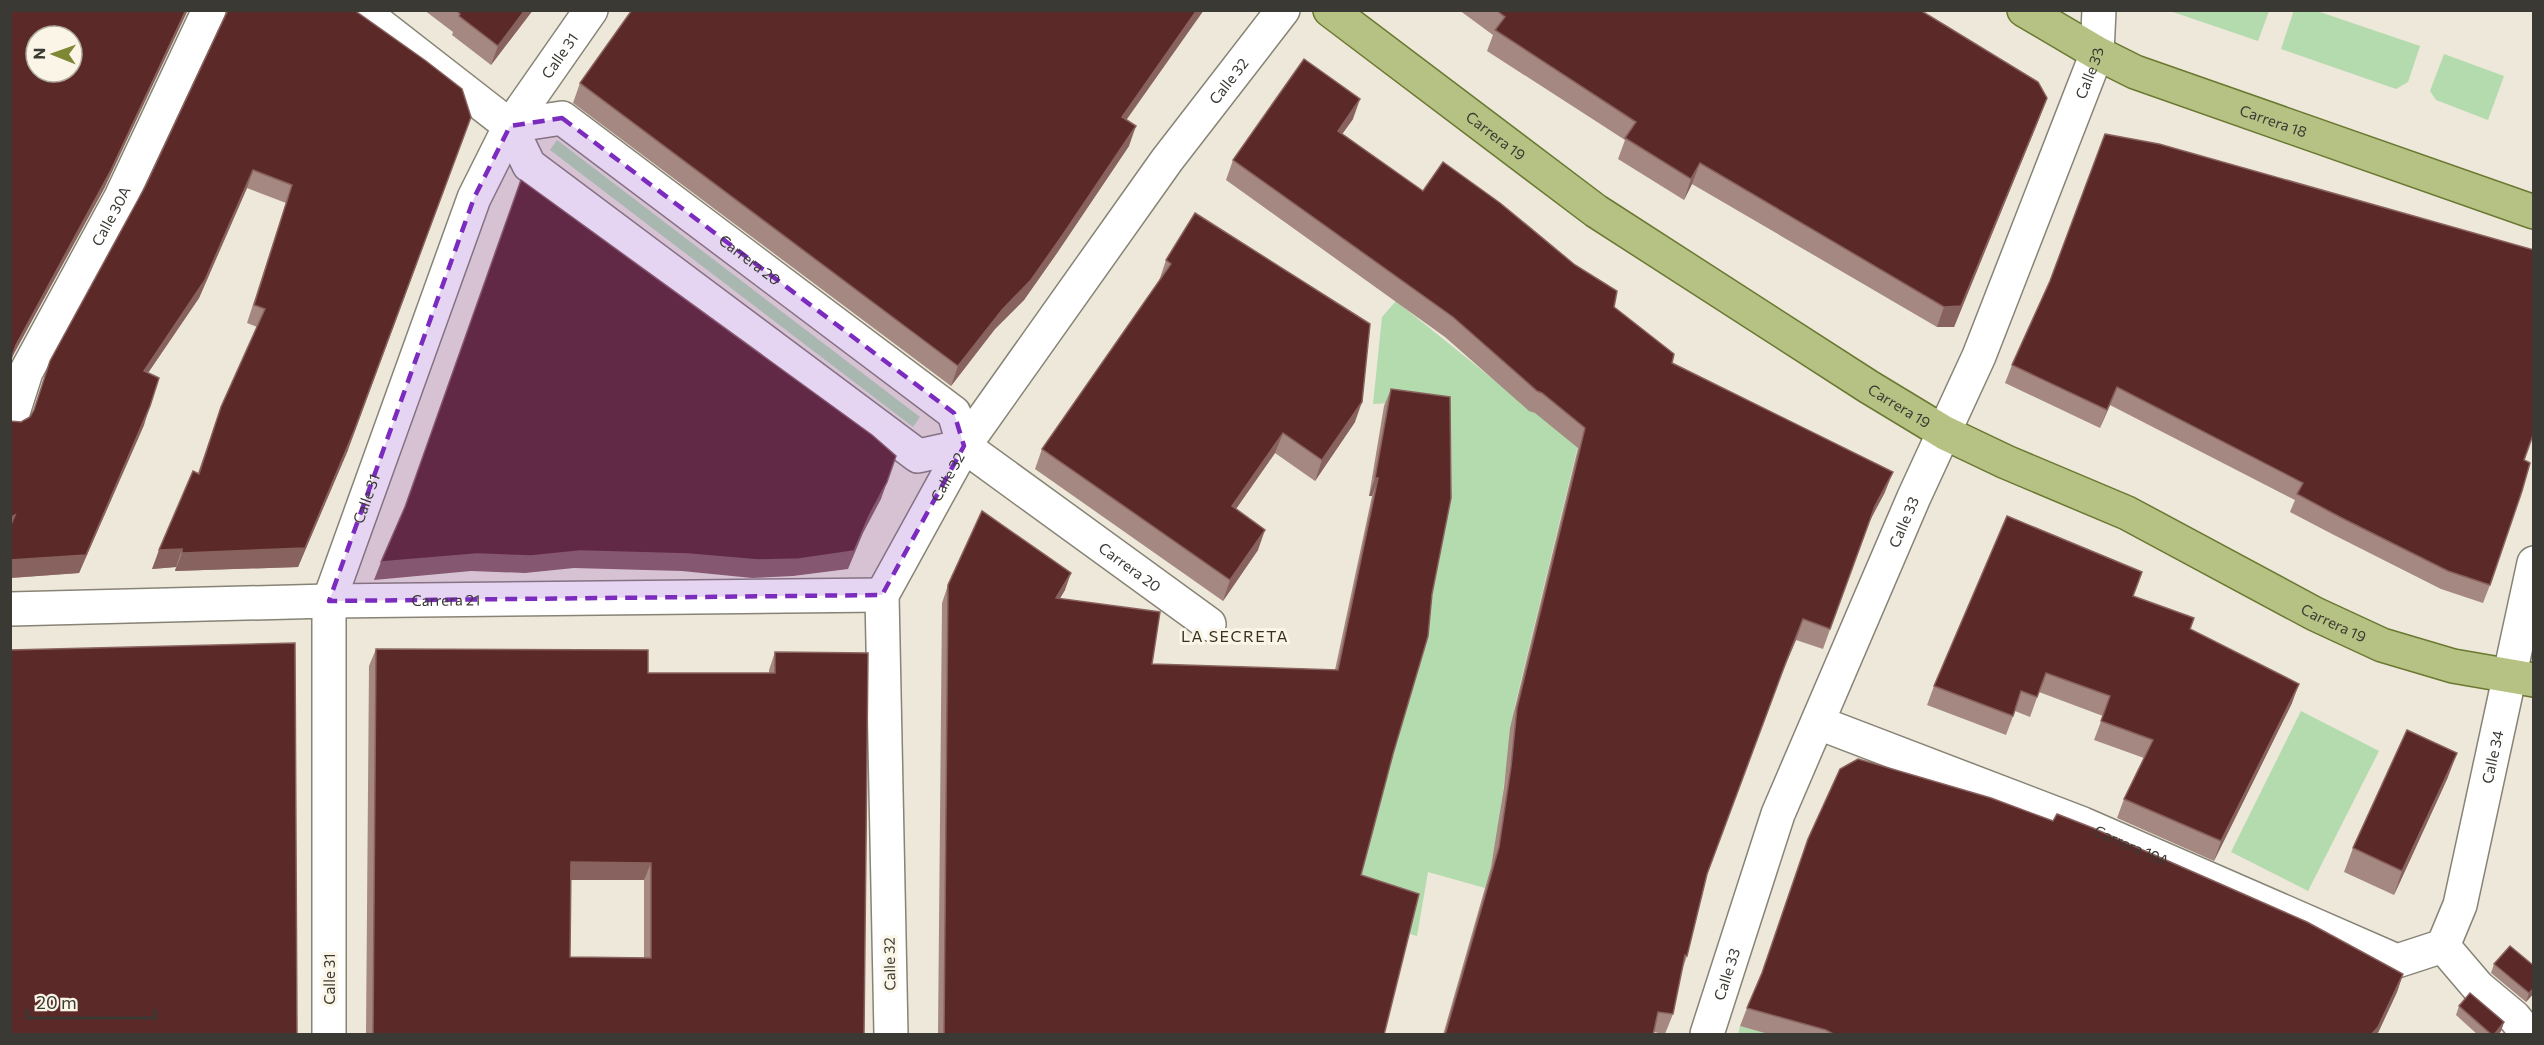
<svg xmlns="http://www.w3.org/2000/svg" width="2544" height="1045" font-family="Commissioner,sans-serif">
	<style>
		.green { fill: #b3dbae }
		.lines { fill: none; stroke-linecap: round; stroke-linejoin: round }
		.minor-casing { stroke: #878375; stroke-width: 36 }
		.major-casing { stroke: #6b7831; stroke-width: 36 }
		.minor { stroke: #fff; stroke-width: 33 }
		.major { stroke: #b6c283; stroke-width: 33 }
		.wall { fill: #a48881; fill-rule: evenodd }
		.shaded-wall { fill: #88625e }
		.building { fill: #5c2929; stroke: #88625e; stroke-width: 1.5; fill-rule: evenodd }
		.marked { fill: #7b2cbf; fill-opacity: 0.2; stroke: #7b2cbf; stroke-width: 4.5; stroke-dasharray: 12 8; stroke-linejoin: round }
		.labels { text-anchor: middle; dominant-baseline: central; stroke-width: 6; stroke-linejoin: round; paint-order: stroke }
		.street-label { font-size: 15px; fill: #3b3933; stroke: #faf5e6 }
		.neighbourhood-label { font-size: 16px; letter-spacing: 1.5px; fill: #353125; stroke: #faf5e6 }
	</style>
	<rect width="100%" height="100%" fill="#ede8d9"/>
	<g class="green">
		<polygon points="2294,10 2317,11 2420,46 2408,82 2396,89 2281,49"/>
		<polygon points="2170,11 2269,10 2269,11 2258,41"/>
		<polygon points="2444,54 2504,76 2488,120 2436,100 2430,91"/>
		<polygon points="557,140 920,417 913,427 550,150"/>
		<polygon points="1396,301 1535,413 1582,429 1515,705 1498,827 1491,867 1485,888 1428,872 1417,936 1407,933 1356,885 1390,403 1373,404 1382,317"/>
		<polygon points="2301,711 2379,751 2308,891 2231,852"/>
		<polygon points="1740,1026 1772,1034 1738,1034"/>
	</g>
	<g class="lines">
		<defs>
			<g id="minor">
				<polyline points="361,10 510,126 529,165 918,456 964,446"/>
				<path id="s1" d="M 510,126 L 562,118 L 954,413 L 964,446 L 1209,624"/>
				<path id="s2" d="M 10,422 L 26,372 L 121,197 L 209,10"/>
				<path id="s3" d="M 10,609 L 329,601 L 882,595"/>
				<path id="s4" d="M 1819,723 L 2083,824 L 2397,961 L 2443,946"/>
				<path id="s5" d="M 2443,946 L 2460,905 L 2534,563"/>
				<polyline points="2443,946 2478,987 2514,1017 2528,1034"/>
				<path id="s6" d="M 329,1034 L 329,601 L 474,198 L 510,126 L 591,10"/>
				<path id="s7" d="M 891,1034 L 882,595 L 964,446 L 1167,160 L 1283,10"/>
				<path id="s8" d="M 1707,1034 L 1778,814 L 1914,497 L 1979,356 L 2097,53 L 2099,10"/>
			</g>
			<g id="major">
				<path id="s9" d="M 1330,10 L 1596,211 L 1869,387 L 1945,433 L 2006,462 L 2127,513 L 2315,614 L 2382,645 L 2453,666 L 2534,680"/>
				<path id="s10" d="M 2024,10 L 2097,53 L 2135,72 L 2534,212"/>
			</g>
		</defs>
		<use href="#minor" class="minor-casing"/>
		<use href="#major" class="major-casing"/>
		<use href="#minor" class="minor"/>
		<use href="#major" class="major"/>
	</g>
	<g class="wall">
		<polygon points="354,10 348,450 298,567 175,571 176,567 152,569 198,473 221,407 257,327 247,323 286,203 247,188 199,298 148,373 144,425 79,573 10,578 10,421 21,422 30,417 33,412 50,361"/>
		<polygon points="424,10 533,10 491,65 452,35 453,32"/>
		<polygon points="1459,10 1920,10 2039,119 1954,327 1937,327 1692,184 1684,200 1618,159 1625,140 1487,51 1493,35"/>
		<polygon points="580,83 1127,120 1129,146 1057,253 1024,300 995,329 951,386 573,103"/>
		<polygon points="1353,119 1342,134 1423,191 1614,307 1672,363 1885,492 1867,526 1823,649 1796,640 1778,682 1707,875 1687,956 1681,973 1673,1014 1665,1034 1653,1032 1653,1035 1443,1035 1491,867 1504,787 1510,728 1578,448 1535,413 1529,411 1445,337 1226,180 1233,160"/>
		<polygon points="1195,213 1355,422 1315,481 1275,453 1236,509 1258,550 1223,601 1035,469 1042,449 1159,281 1166,260"/>
		<polygon points="2012,365 2524,460 2490,585 2483,603 2441,589 2334,535 2290,512 2295,500 2110,405 2100,428 2005,383"/>
		<polygon points="1391,389 1393,754 1361,875 1384,1035 938,1035 942,603 948,585 1065,590 1060,598 1152,664 1335,670 1372,496 1369,496 1384,406"/>
		<polygon points="2133,596 2190,629 2292,703 2214,861 2117,818 2124,799 2144,758 2094,740 2103,716 2039,692 2030,717 2015,711 2006,735 1927,705 1934,686"/>
		<path d="M 376,649 L 648,673 L 769,673 L 769,670 L 775,652 L 864,1035 L 366,1035 L 369,666 ZM 570,880 L 644,880 L 644,958 L 570,957 Z"/>
		<polygon points="2448,777 2394,895 2344,872 2353,848"/>
		<polygon points="2494,964 2534,993 2526,1002 2491,973"/>
		<polygon points="2403,974 2397,992 2377,1035 1772,1035 1740,1026 1747,1008"/>
		<polygon points="2459,1006 2504,1022 2501,1031 2498,1035 2478,1035 2456,1015"/>
	</g>
	<g class="shaded-wall">
		<polygon points="186,10 188,10 104,189 10,361 16,345"/>
		<polygon points="525,10 533,10 491,65 498,46"/>
		<polygon points="1197,10 1204,10 1115,136 1122,117"/>
		<polygon points="2047,98 2039,119 1954,327 1937,327 1944,307"/>
		<polygon points="1360,99 1353,119 1330,151 1338,131"/>
		<polygon points="471,117 348,450 298,567 175,571 182,553"/>
		<polygon points="1136,126 1129,146 1057,253 1024,300 995,329 951,386 958,366 1002,310"/>
		<polygon points="1700,163 1692,184 1684,200 1691,179"/>
		<polygon points="253,170 247,188 199,298 137,389 144,371"/>
		<polygon points="2117,387 2110,405 2100,428 2107,410"/>
		<polygon points="1362,402 1355,422 1315,481 1322,460"/>
		<polygon points="150,406 144,425 79,573 10,578 10,560"/>
		<polygon points="1283,433 1275,453 1224,526 1232,506"/>
		<polygon points="1893,472 1885,492 1867,526 1875,506"/>
		<polygon points="1375,478 1378,478 1372,496 1369,496"/>
		<polygon points="887,482 881,499 863,533 848,569 793,576 752,578 682,571 574,568 525,573 471,571 374,580 381,562 869,516"/>
		<polygon points="15,515 10,529 10,518"/>
		<polygon points="1265,530 1258,550 1223,601 1230,580"/>
		<polygon points="182,549 176,567 152,569 159,550"/>
		<polygon points="1071,573 1065,590 1050,615 1056,598"/>
		<polygon points="1803,619 1796,640 1778,682 1786,662"/>
		<polygon points="2299,684 2292,703 2214,861 2221,841"/>
		<polygon points="2457,753 2448,777 2394,895 2402,871"/>
		<polygon points="571,862 651,863 644,880 564,880"/>
		<polygon points="2403,974 2397,992 2377,1035 2371,1035"/>
		<polygon points="2534,988 2534,993 2526,1002 2529,993"/>
		<polygon points="2504,1022 2501,1031 2498,1035 2494,1035"/>
	</g>
	<g class="building">
		<path d="M 10,10 L 186,10 L 111,170 L 16,345 L 10,362 ZM 36,36 L 72,36 L 72,72 L 36,72 Z"/>
		<polygon points="228,10 354,10 426,61 462,89 471,117 354,431 305,548 182,553 182,549 159,550 193,471 199,474 221,407 265,309 254,305 292,185 253,170 205,280 144,371 159,378 150,406 86,555 10,560 10,527 15,515 10,518 10,421 21,422 30,417 34,410 50,361 145,187"/>
		<polygon points="456,10 525,10 498,46 459,16 460,14"/>
		<polygon points="632,10 1197,10 1122,117 1136,126 1064,233 1031,280 1002,310 958,366 580,83"/>
		<polygon points="1496,10 1920,10 2038,82 2047,98 1961,306 1944,307 1700,163 1691,179 1625,138 1636,122 1495,30 1505,17"/>
		<polygon points="1304,59 1360,99 1338,131 1423,191 1443,162 1500,203 1575,265 1617,291 1614,307 1674,354 1672,363 1893,472 1875,506 1830,629 1803,619 1786,662 1707,874 1687,956 1685,955 1673,1014 1658,1012 1653,1035 1445,1035 1499,847 1511,767 1517,708 1585,428 1542,393 1537,391 1453,317 1233,160"/>
		<polygon points="2105,134 2159,144 2534,250 2534,432 2524,460 2530,463 2522,491 2490,585 2448,571 2340,517 2297,494 2303,483 2117,387 2107,410 2012,365 2050,281"/>
		<polygon points="521,180 872,435 896,456 887,482 869,516 854,551 799,559 758,560 688,554 580,551 531,556 477,554 381,562 405,507"/>
		<polygon points="1195,213 1370,324 1362,402 1322,460 1283,433 1232,506 1265,530 1230,580 1042,449 1171,264 1166,260"/>
		<polygon points="1391,389 1450,397 1451,498 1432,594 1428,636 1393,754 1361,875 1419,894 1384,1035 944,1035 948,585 982,511 1071,573 1056,598 1160,612 1152,664 1338,670 1378,478 1375,478"/>
		<polygon points="2007,516 2142,572 2133,596 2194,618 2190,629 2299,684 2221,841 2124,799 2153,740 2101,721 2110,696 2046,673 2037,697 2021,691 2013,716 1934,686"/>
		<polygon points="295,643 297,1035 10,1035 10,650"/>
		<path d="M 376,649 L 648,650 L 648,673 L 775,673 L 775,652 L 868,653 L 864,1035 L 373,1035 ZM 571,862 L 651,863 L 651,958 L 570,957 Z"/>
		<polygon points="2407,730 2457,753 2402,871 2353,848"/>
		<polygon points="1858,759 1991,798 2053,821 2057,814 2093,828 2307,922 2403,974 2378,1027 2371,1035 1835,1035 1826,1030 1747,1008 1762,973 1808,839 1840,769"/>
		<polygon points="2510,946 2534,966 2534,988 2529,993 2494,964"/>
		<polygon points="2470,993 2504,1022 2494,1035 2492,1035 2459,1006"/>
	</g>
	<path class="marked" d="M 562,118 L 954,413 L 964,446 L 882,595 L 329,601 L 474,198 L 510,126 Z"/>
	<g class="labels">
		<g class="street-label">
			<text stroke="none"><textPath href="#s6" startOffset="1028">Calle 31</textPath></text>
			<text stroke="none"><textPath href="#s8" startOffset="1035">Calle 33</textPath></text>
			<text stroke="none"><textPath href="#s7" startOffset="1060">Calle 32</textPath></text>
			<text stroke="none"><textPath href="#s10" startOffset="274">Carrera 18</textPath></text>
			<text stroke="none"><textPath href="#s9" startOffset="208">Carrera 19</textPath></text>
			<text stroke="none"><textPath href="#s2" startOffset="230">Calle 30A</textPath></text>
			<text stroke="none"><textPath href="#s1" startOffset="288">Carrera 20</textPath></text>
			<text stroke="none"><textPath href="#s9" startOffset="694">Carrera 19</textPath></text>
			<text stroke="none"><textPath href="#s7" startOffset="574">Calle 32</textPath></text>
			<text stroke="none"><textPath href="#s6" startOffset="542">Calle 31</textPath></text>
			<text stroke="none"><textPath href="#s8" startOffset="549">Calle 33</textPath></text>
			<text stroke="none"><textPath href="#s1" startOffset="783">Carrera 20</textPath></text>
			<text stroke="none"><textPath href="#s3" startOffset="436">Carrera 21</textPath></text>
			<text stroke="none"><textPath href="#s9" startOffset="1180">Carrera 19</textPath></text>
			<text stroke="none"><textPath href="#s5" startOffset="196">Calle 34</textPath></text>
			<text stroke="none"><textPath href="#s4" startOffset="336">Carrera 19A</textPath></text>
			<text transform="translate(889 964) rotate(-91)">Calle 32</text>
			<text stroke="none"><textPath href="#s8" startOffset="63">Calle 33</textPath></text>
			<text transform="translate(329 979) rotate(-90)">Calle 31</text>
		</g>
		<g class="neighbourhood-label">
			<text x="1235" y="635">LA SECRETA</text>
		</g>
	</g>
	<rect width="2544" height="1045" fill="none" stroke="#3b3933" stroke-width="24"/>
	<g transform="translate(54 54) rotate(271)"><circle r="28" fill="#faf5e6" stroke="#aeaa9e" stroke-width="1.5"/>
	<path d="M0-4.5L10 22L0 15L-10 22Z" fill="#7e8733"/>
	<text y="-9" font-size="16" font-weight="bold" text-anchor="middle" fill="#3b3933">N</text>
	</g>
	<path d="M27 1009v9h128v-9" fill="none" stroke="#3b3933" stroke-width="3"/>
	<text x="36" y="1009" font-size="18" fill="#3b3933" stroke="#faf5e6" stroke-width="4.5" paint-order="stroke">20 m</text>
</svg>
